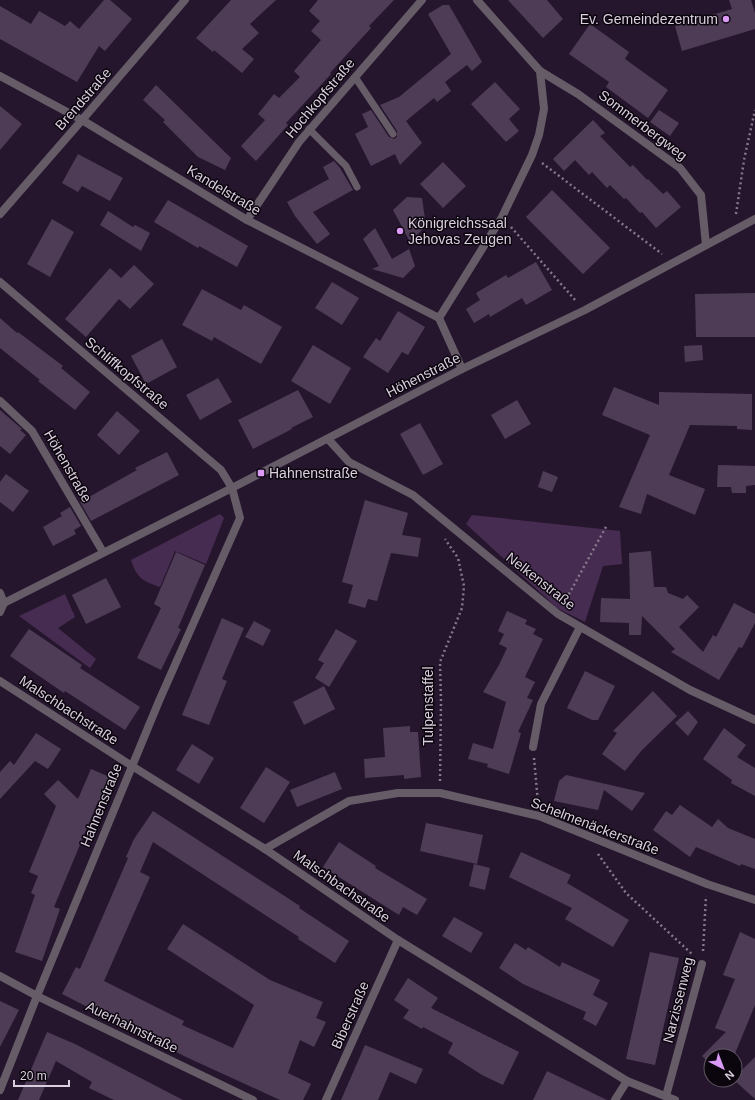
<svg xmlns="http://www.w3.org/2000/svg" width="755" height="1100" font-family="Helvetica,sans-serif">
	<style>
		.green { fill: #472c52 }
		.building { fill: #4e3c56 }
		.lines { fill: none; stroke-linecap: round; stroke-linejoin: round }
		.path { stroke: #85788b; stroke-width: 2.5; stroke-dasharray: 2 3; stroke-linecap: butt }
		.lane { stroke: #655c68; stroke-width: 7 }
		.street { stroke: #655c68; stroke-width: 8 }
		.poi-dot { fill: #da9af6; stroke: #0b050e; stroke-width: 1.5 }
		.labels { text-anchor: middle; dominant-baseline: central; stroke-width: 3; stroke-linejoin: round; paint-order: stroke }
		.poi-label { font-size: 14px; fill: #dacfde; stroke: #0b050e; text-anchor: start }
		.street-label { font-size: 14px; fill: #dacfde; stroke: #0b050e }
	</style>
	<rect width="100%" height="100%" fill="#26162d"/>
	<g class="green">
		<path d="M 220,514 L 224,518 L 206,564 L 175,551 L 160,587 C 142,581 137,578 131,560 Z"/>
		<polygon points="472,515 620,531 622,564 603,566 585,622 557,608 466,524"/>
		<polygon points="65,594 75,617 58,628 96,659 90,668 19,616"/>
	</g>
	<g class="building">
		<polygon points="104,0 110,0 132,19 105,51 99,46 77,82 0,39 0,6 31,24 39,11 65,26 70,21 79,29"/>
		<polygon points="231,0 276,0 250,24 259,33 242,49 254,59 242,73 214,50 213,52 196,38"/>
		<polygon points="318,0 394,0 369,26 371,28 330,73 331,74 286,123 288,125 256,161 241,146 265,120 258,114 274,94 279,98 300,77 294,71 321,40 311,31 320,21 309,11"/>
		<polygon points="508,0 547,0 563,19 543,38"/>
		<polygon points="729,0 751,0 755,13 755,29 682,51 675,26 732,9"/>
		<polygon points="443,5 449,5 482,62 472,71 467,65 445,82 451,91 437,102 434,98 406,121 422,143 400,165 395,154 371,166 355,134 368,127 362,114 371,110 389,137 394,139 397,137 397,131 380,105 399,97 451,54 428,14"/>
		<polygon points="590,24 629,52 625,59 668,90 648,118 606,87 609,82 569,54"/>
		<polygon points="495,82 520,109 509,119 519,131 506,142 471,104"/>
		<polygon points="156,85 231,158 225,170 198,157 163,122 165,120 143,100"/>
		<polygon points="0,106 22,124 0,150"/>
		<polygon points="659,110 679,123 670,136 650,122"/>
		<polygon points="593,120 605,133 600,136 630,167 633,165 647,180 648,179 663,194 667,191 681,207 656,228 642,212 640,213 626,198 624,199 610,185 607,188 592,172 589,175 575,160 564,171 553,159"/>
		<polygon points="78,154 123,178 110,201 82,186 78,192 62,183"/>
		<polygon points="334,161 340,168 353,190 313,212 330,234 317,244 295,216 287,202 329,179 323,167"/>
		<polygon points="443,162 466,186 443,208 420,184"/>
		<polygon points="552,190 610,248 583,274 526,217"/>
		<polygon points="407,197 422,198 426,226 410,242 393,210"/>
		<polygon points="168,200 248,246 237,267 199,246 198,248 154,222"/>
		<polygon points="108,211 133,227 135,225 150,233 141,251 100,225"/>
		<polygon points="52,219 74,232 50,277 27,264"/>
		<polygon points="375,228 392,259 409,249 415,266 403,278 372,269 379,266 363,239"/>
		<polygon points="536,262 552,290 526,305 522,298 490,317 489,314 474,323 466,309 480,300 476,293 506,275 508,278"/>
		<polygon points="134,265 154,284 130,309 119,299 86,337 65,319 110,268 121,278"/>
		<polygon points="332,282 359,298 342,325 315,308"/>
		<polygon points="202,289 241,310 244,305 282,327 261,364 214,337 212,341 182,325"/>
		<polygon points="755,293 755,337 696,337 695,294"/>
		<polygon points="398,311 425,327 408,355 402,352 388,373 363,357 376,338 380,341"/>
		<polygon points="0,318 17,333 18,332 63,366 61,368 90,392 75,410 38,381 40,380 0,348"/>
		<polygon points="162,339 177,367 146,384 131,356"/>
		<polygon points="313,345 351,368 330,404 291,381"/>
		<polygon points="702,345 703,360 685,362 684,346"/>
		<polygon points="218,378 232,402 200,420 186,395"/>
		<polygon points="614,387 659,405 659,392 752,394 752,430 737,429 737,426 690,425 669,475 705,489 695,515 647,494 641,514 619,507 650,435 602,415"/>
		<polygon points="298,390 313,417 291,428 292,429 253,449 238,420"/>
		<polygon points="517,400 531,424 505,439 491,415"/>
		<polygon points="0,410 22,429 20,430 26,435 10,454 0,446"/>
		<polygon points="117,411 140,431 119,455 97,435"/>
		<polygon points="420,423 443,464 423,475 400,434"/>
		<polygon points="167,452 179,475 91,521 80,502 137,470 135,468"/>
		<polygon points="718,465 755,466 755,485 746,486 746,493 732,493 731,487 717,487"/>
		<polygon points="543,471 558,477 552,492 538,487"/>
		<polygon points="6,474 29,491 13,512 0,502 0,482"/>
		<polygon points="365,500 408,513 402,535 421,538 418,557 391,553 377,601 368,599 365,608 348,603 353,585 342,582"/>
		<polygon points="70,507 81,526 74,530 76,534 53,546 43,527 62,516 60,513"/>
		<polygon points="651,551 654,587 666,587 668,593 683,599 687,595 699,607 679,627 703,652 713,635 716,637 734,603 755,614 755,623 742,648 739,647 719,680 671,652 675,649 642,616 641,635 629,635 629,623 600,622 601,598 630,599 629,553"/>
		<polygon points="176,552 205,565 178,628 181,629 161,670 137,658 161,608 154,604"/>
		<polygon points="106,578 121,607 86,624 72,595"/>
		<polygon points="507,611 527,620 525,624 536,629 533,634 543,639 525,677 535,682 527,698 533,700 518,732 521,733 509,774 487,767 488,764 468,759 473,743 493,749 506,702 483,692 499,665 507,648 499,644 504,634 498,631"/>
		<polygon points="222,618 244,628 222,679 227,681 209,725 182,715"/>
		<polygon points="254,621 271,630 263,646 245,637"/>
		<polygon points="29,629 82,665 80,668 140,707 125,730 65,691 64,693 10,656"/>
		<polygon points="336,629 357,641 329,687 315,678 324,663 318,660"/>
		<polygon points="585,671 615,686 598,720 592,720 567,708"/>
		<polygon points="324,686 335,709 304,725 293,702"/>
		<polygon points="653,691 677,716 642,750 625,771 602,754 617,733 613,731"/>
		<polygon points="688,711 698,722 688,736 675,723"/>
		<polygon points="410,726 410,732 418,732 421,777 404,779 404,775 365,778 364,759 385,757 383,728"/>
		<polygon points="724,728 746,745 737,757 755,768 755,796 731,783 732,780 703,759"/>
		<polygon points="36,733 61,749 48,769 35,761 0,799 0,772 10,761 14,765"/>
		<polygon points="192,744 214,758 199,784 176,770"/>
		<polygon points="266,767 290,782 264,823 240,808"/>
		<polygon points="91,769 112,778 100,805 97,804 54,907 60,909 42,961 15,952 35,895 31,893 38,876 29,872 56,806 44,794 58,780 78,799"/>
		<polygon points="335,772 342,789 297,807 290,790"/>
		<polygon points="566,775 606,784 645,793 632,811 604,790 598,810 554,801 559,781"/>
		<polygon points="680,805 712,827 718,819 728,828 755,839 755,869 741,864 740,866 696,847 690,857 653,830 666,811 672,815"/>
		<polygon points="153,811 283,895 300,906 299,908 349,941 335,963 298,939 299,937 153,842 140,872 150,877 104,981 184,1021 182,1025 233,1048 254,1005 167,949 183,924 270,980 323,1002 316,1018 326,1022 314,1047 300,1040 288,1073 311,1084 303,1100 280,1100 186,1057 62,994 76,967 80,969 128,858 126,857 134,839"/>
		<polygon points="426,823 483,835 477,864 420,851"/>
		<polygon points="339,842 376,866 375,868 427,899 417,915 403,907 399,915 323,867"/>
		<polygon points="521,852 571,875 567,883 629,920 613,947 565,919 572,908 509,877"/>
		<polygon points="474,864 490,868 485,890 469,886"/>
		<polygon points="454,917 483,933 471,953 442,936"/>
		<polygon points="740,932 755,939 755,1005 734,1056 711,1056 711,1065 702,1056 726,1032 715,1028 735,979 723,975"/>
		<polygon points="515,943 526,950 528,947 560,967 562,962 600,980 593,995 608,1003 596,1026 583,1019 586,1012 523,984 499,968"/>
		<polygon points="650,952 679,958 655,1065 626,1059"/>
		<polygon points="408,978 438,998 431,1008 519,1052 503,1085 482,1075 448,1053 453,1043 423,1027 422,1029 403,1018 409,1010 394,1000"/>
		<polygon points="0,1001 19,1010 0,1047"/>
		<polygon points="47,1032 75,1044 183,1100 114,1100 89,1088 92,1082 56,1061 39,1100 18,1100"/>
		<polygon points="365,1045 423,1069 416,1084 390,1072 378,1100 341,1100"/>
		<polygon points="755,1057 755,1099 734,1080 735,1077"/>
		<polygon points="547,1071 607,1100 533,1100"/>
	</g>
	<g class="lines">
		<g class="path">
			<polyline points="542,163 662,254"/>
			<polyline points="736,214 744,160 755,110"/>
			<polyline points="511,227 576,301"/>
			<polyline points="564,603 607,525"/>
			<polyline points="534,758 538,803"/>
			<polyline points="440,781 441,702 440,662 462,608 464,586 458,558 445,539"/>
			<polyline points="598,854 626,893 693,955"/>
			<polyline points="703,951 706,896"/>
		</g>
		<g class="lane">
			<polyline points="355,77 393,134"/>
			<polyline points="309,129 346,166 357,187"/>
		</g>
		<g class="street">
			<polyline points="540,71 578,94 680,168 701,195 706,245"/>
			<polyline points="0,76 82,120 247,220 439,318"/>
			<polyline points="0,214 82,120 185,0"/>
			<polyline points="247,220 299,142 422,0"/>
			<polyline points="0,282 221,470 232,488 240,518 159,701 37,996 0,1090"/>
			<polyline points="462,369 439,318 502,217 532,155 539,135 544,109 540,71 477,0"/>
			<polyline points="0,401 32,431 103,552"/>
			<polyline points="328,439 349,462 413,495 558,614 690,690 755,720"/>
			<polyline points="0,593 4,603"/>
			<polyline points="0,612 4,603 232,488 462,369 585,310 755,219"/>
			<polyline points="0,681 132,766 265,849 398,940 627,1081 675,1100"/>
			<polyline points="533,747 541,704 580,627"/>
			<polyline points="265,849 349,801 398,793 440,793 539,816 707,884 755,900"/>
			<polyline points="0,976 37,996 253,1100"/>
			<polyline points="666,1096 702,964"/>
			<polyline points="326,1100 398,940"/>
			<polyline points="615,1100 627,1081"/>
		</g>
	</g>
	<g class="poi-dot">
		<circle cx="726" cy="19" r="4"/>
		<circle cx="400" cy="231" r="4"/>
		<rect x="257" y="469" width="8" height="8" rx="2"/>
	</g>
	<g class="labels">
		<g class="poi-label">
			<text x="718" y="19" text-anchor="end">Ev. Gemeindezentrum</text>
			<text x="408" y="223">Königreichssaal<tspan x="408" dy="16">Jehovas Zeugen</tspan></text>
			<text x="269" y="473">Hahnenstraße</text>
		</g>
		<g class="street-label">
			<text transform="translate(320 98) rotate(-50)">Hochkopfstraße</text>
			<text transform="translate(83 99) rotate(-49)">Brendstraße</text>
			<text transform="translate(643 125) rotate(37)">Sommerbergweg</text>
			<text transform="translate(224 190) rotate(31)">Kandelstraße</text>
			<text transform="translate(127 373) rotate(40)">Schliffkopfstraße</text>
			<text transform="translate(423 375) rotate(-27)">Höhenstraße</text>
			<text transform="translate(68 466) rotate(60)">Höhenstraße</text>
			<text transform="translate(541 581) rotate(38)">Nelkenstraße</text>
			<text transform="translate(428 706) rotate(-90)">Tulpenstaffel</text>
			<text transform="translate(69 710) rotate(33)">Malschbachstraße</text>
			<text transform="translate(101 805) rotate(-68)">Hahnenstraße</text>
			<text transform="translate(595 826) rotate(21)">Schelmenäckerstraße</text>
			<text transform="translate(342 886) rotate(35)">Malschbachstraße</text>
			<text transform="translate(678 1000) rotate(-76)">Narzissenweg</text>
			<text transform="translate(350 1015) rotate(-66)">Biberstraße</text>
			<text transform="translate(132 1027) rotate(26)">Auerhahnstraße</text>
		</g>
	</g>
	<g transform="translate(723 1068) rotate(138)"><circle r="19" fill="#0b050e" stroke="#5e5661"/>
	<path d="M0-3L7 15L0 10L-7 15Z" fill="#da9af6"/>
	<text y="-6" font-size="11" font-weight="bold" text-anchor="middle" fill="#dacfde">N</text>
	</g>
	<path d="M14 1080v6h55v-6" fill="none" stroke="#dacfde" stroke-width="2"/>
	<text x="20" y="1080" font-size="12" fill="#dacfde" stroke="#0b050e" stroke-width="3" paint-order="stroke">20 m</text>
</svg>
